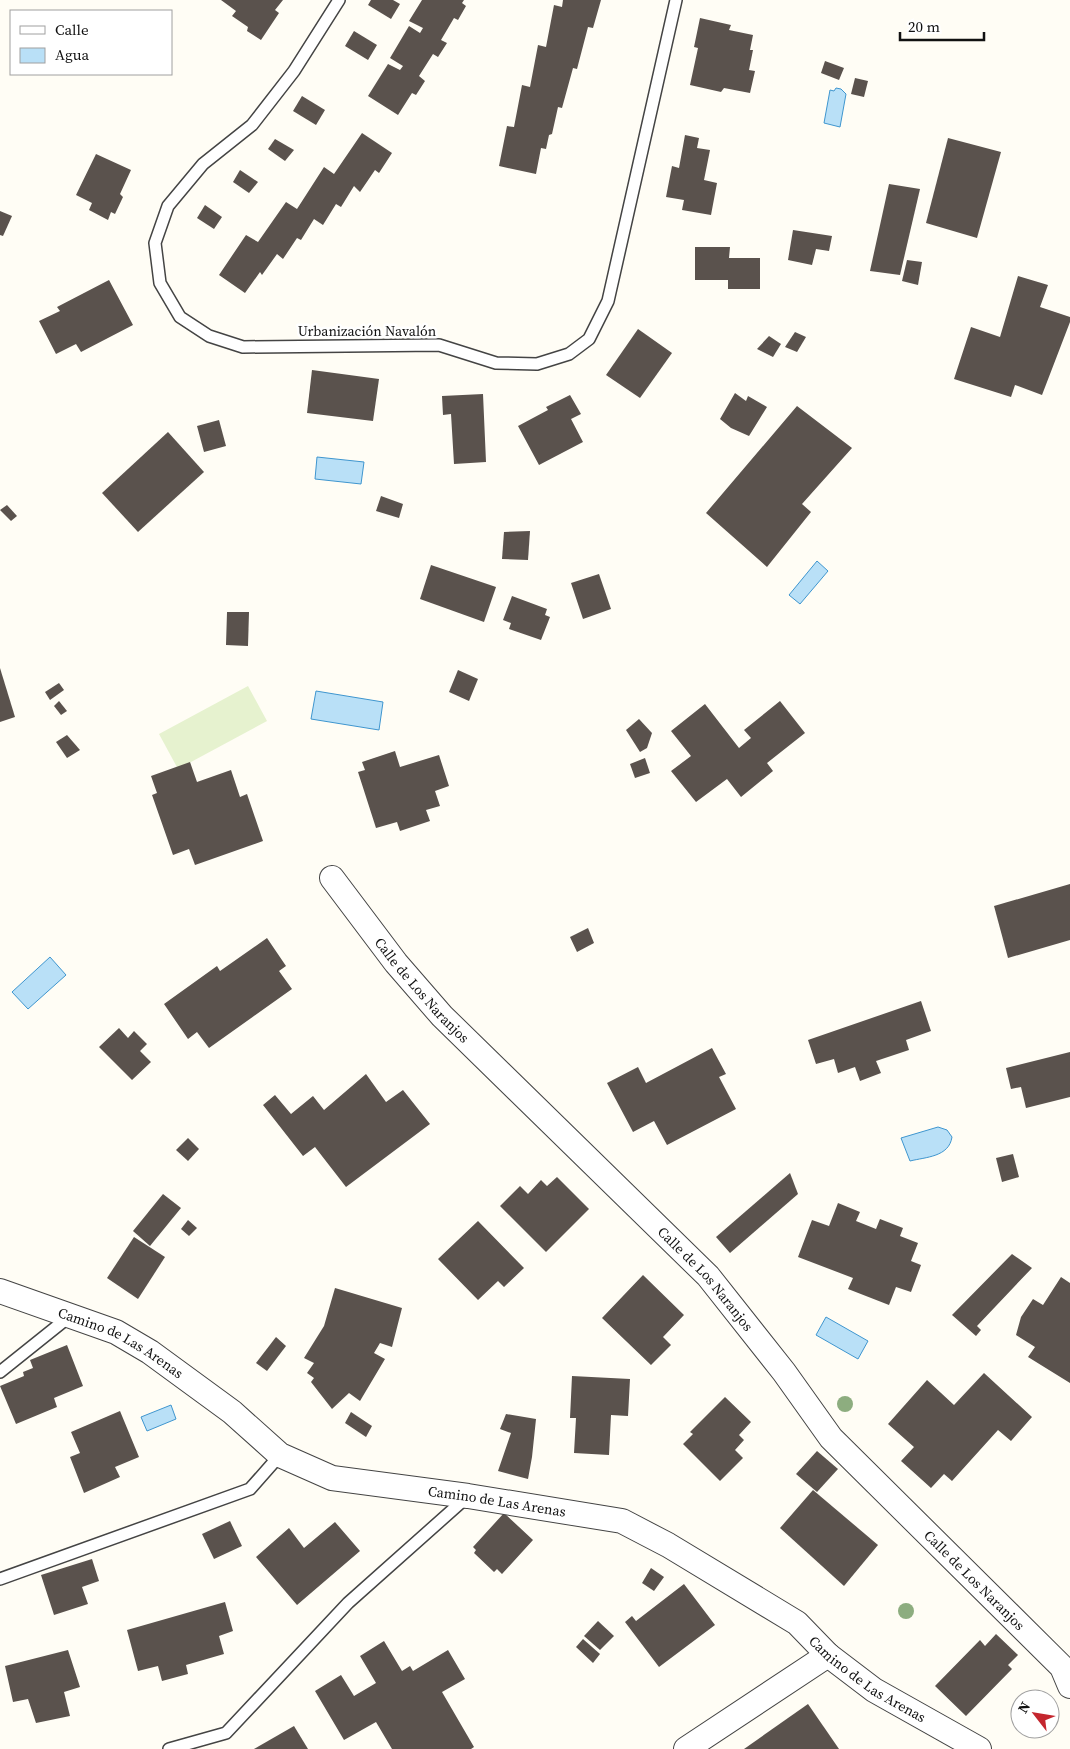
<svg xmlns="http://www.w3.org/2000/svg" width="1070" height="1749" font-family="'Source Serif 4',serif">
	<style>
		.pitch { fill: #e6f2cf }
		.water { fill: #b9e0f7; stroke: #3f96cf }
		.building { fill: #5a524d }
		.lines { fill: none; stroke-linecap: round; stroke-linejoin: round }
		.lane-casing { stroke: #444; stroke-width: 14 }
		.street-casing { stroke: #444; stroke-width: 26 }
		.lane { stroke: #fff; stroke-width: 11 }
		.street { stroke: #fff; stroke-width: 24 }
		.tree { fill: #8dad7f }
		.labels { text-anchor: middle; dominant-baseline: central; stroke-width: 5; stroke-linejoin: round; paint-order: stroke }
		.street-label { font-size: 14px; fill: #111; stroke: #fff }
	</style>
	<rect width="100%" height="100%" fill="#fffdf5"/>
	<polygon class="pitch" points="248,686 267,721 178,769 159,734"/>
	<g class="water">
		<polygon points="836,88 841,89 846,94 840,127 824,123 830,90 834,91"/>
		<polygon points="317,457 364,462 361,484 315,479"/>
		<polygon points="817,561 828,571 800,604 789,595"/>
		<polygon points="316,691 383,702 379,730 311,719"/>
		<polygon points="50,957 66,975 28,1009 12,992"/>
		<path d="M 938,1127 L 947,1130 L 952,1137 C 949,1157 926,1157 910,1161 L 901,1138 Z"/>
		<polygon points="826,1317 868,1341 858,1359 816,1335"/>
		<polygon points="171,1405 176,1419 147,1431 141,1417"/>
	</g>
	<g class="building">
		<polygon points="221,0 283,0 275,10 279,13 261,40 247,31 248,27 232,16 236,11"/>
		<polygon points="371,0 393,0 400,4 391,19 368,5"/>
		<polygon points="422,0 464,0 462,3 466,6 458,20 454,18 441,40 447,43 438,57 433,54 419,76 425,81 416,95 412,93 398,115 368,96 388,64 400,70 403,66 390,58 409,26 420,33 423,28 409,21"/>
		<polygon points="563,0 601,0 593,28 588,27 577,69 573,68 562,108 558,107 552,134 549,135 546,149 541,148 536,174 499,166 507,126 514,127 522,85 530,87 538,45 546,47 554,5 562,7"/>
		<polygon points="700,18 731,25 729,30 753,35 750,50 753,50 749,70 755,71 750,93 724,88 721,92 690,85 698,48 694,47"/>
		<polygon points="354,31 377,45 368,60 345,46"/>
		<polygon points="825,61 844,68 839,80 821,73"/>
		<polygon points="855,78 868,81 864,97 851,94"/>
		<polygon points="302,96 325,110 316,125 293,111"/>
		<polygon points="362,133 392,153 379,173 375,170 360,192 354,186 341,207 336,204 323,225 314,219 301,240 297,238 283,259 277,254 262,275 260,272 245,293 219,275 246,235 258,242 286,202 297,209 324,167 334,174"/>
		<polygon points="685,135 699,138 697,148 710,150 704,180 717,183 711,215 682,210 684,200 666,197 672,166 679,168"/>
		<polygon points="948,138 1001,152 977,238 926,223"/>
		<polygon points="275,139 294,150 285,161 268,149"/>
		<polygon points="96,154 131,170 120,194 123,197 115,214 111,212 108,220 89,210 92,203 76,195"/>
		<polygon points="240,170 258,182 249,193 233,182"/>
		<polygon points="889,184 920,189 900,275 870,271"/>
		<polygon points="205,205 222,217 214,229 197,218"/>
		<polygon points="0,211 12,216 3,236 0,235"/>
		<polygon points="793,230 832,236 829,251 816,249 812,265 788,260"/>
		<polygon points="695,247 730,247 729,258 760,258 760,289 728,289 728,280 695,280"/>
		<polygon points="907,260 922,262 918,285 902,281"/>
		<polygon points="1018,276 1048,285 1040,307 1070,317 1070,322 1042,395 1015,385 1011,397 954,379 971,327 1000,337"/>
		<polygon points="109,280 133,325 81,352 76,344 56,354 39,321 60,311 57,307"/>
		<polygon points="638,329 672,353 640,398 606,375"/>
		<polygon points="795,332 806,337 797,352 785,347"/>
		<polygon points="769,336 781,344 773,357 757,349"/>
		<polygon points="312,370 379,379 373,421 307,413"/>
		<polygon points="735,393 746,401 748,396 767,407 749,436 731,428 720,419"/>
		<polygon points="483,394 486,462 454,464 451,414 443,415 442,396"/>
		<polygon points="570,395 581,414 571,419 583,442 539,465 518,426 548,410 546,407"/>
		<polygon points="797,406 852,448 802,504 811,512 767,567 706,513"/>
		<polygon points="219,420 226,446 204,452 197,426"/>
		<polygon points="168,432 204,472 138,532 102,493"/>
		<polygon points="381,496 403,504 399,518 376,511"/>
		<polygon points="7,505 17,516 11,521 0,510"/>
		<polygon points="530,531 528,560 502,559 504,532"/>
		<polygon points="431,565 496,587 484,622 420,599"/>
		<polygon points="599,574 611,609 583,619 571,583"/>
		<polygon points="512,596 547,609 545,615 550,617 541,640 509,629 511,623 503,620"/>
		<polygon points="227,612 249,612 248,646 226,645"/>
		<polygon points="0,668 15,717 0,722"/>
		<polygon points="458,670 478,679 469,701 449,692"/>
		<polygon points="59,683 64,690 50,700 45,692"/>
		<polygon points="59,701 67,711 61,715 54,706"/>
		<polygon points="780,701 805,733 767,763 773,771 741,797 727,779 696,802 671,771 691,756 671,731 705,704 739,748 751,738 744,730"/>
		<polygon points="639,719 652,733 647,748 640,752 626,730"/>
		<polygon points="67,735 80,750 67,758 56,742"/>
		<polygon points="395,751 400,767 439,755 449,786 435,791 440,806 426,810 430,821 400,831 397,822 376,828 358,772 365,770 362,762"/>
		<polygon points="645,758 650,773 635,778 630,764"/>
		<polygon points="190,762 197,782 231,770 240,797 247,794 263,841 195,865 189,849 173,855 152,795 157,793 151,776"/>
		<polygon points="1070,884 1070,940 1008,958 994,906"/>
		<polygon points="588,928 594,943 577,952 570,937"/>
		<polygon points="267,938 286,966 279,971 292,989 209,1048 197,1032 188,1039 164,1004 217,966 220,971"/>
		<polygon points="921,1001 931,1031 906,1040 909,1050 876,1061 881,1073 860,1081 855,1067 838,1073 834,1059 816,1064 808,1040"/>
		<polygon points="119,1028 128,1038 134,1031 147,1044 140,1051 151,1062 132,1080 99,1047"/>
		<polygon points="712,1048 726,1074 719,1077 736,1109 667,1145 654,1121 633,1132 607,1083 638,1067 646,1083"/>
		<polygon points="1070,1052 1070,1097 1026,1108 1021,1087 1011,1089 1006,1068"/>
		<polygon points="366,1074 386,1102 403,1090 430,1124 346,1187 315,1147 303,1156 263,1105 275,1095 291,1114 313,1096 324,1110"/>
		<polygon points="188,1138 199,1149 188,1161 176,1150"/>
		<polygon points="1013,1154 1019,1177 1002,1182 996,1158"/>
		<polygon points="790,1173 798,1194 730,1253 716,1237"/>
		<polygon points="557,1177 589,1209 546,1252 500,1206 520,1186 528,1194 541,1180 547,1186"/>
		<polygon points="163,1194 181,1208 150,1246 133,1231"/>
		<polygon points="838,1203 860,1212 856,1221 876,1229 880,1219 903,1228 900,1236 918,1243 911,1261 921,1265 911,1292 896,1287 889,1305 848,1289 853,1278 798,1257 812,1220 829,1226"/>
		<polygon points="188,1220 197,1228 189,1236 181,1229"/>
		<polygon points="478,1221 524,1268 504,1287 498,1281 478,1300 438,1259"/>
		<polygon points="134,1237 165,1257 138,1299 107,1278"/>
		<polygon points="1012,1254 1032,1268 977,1326 981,1330 976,1336 952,1315"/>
		<polygon points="643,1275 684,1315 663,1337 671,1345 651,1365 602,1318"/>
		<polygon points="1061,1277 1070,1283 1070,1383 1028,1357 1035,1347 1016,1335 1021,1317 1033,1299 1043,1305"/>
		<polygon points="335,1288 402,1308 392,1347 380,1343 374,1353 385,1359 360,1401 349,1393 332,1409 311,1382 314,1378 307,1373 314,1363 304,1358 324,1326"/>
		<polygon points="276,1337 286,1346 267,1371 256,1363"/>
		<polygon points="67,1345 83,1386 54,1398 57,1407 16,1424 0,1386 24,1376 23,1372 33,1368 30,1360"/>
		<polygon points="984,1373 1032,1417 1011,1441 998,1430 952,1481 944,1474 931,1488 901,1461 914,1447 888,1424 927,1380 954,1405"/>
		<polygon points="572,1376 630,1379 628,1416 611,1415 609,1455 574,1453 576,1418 570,1418"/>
		<polygon points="725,1397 751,1422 739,1435 744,1440 735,1450 743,1458 720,1481 683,1444 693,1434 690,1432"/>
		<polygon points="120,1411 139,1457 115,1467 120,1477 84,1493 70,1457 80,1453 71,1432"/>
		<polygon points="351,1412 372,1426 366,1437 345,1423"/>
		<polygon points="506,1414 536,1419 532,1457 528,1479 498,1471 511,1433 500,1429"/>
		<polygon points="817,1451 838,1469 817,1492 796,1474"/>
		<polygon points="813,1490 878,1545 844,1586 780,1528"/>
		<polygon points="504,1513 533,1540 502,1574 497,1569 494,1572 474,1553 476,1550 473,1547"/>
		<polygon points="230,1521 242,1546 214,1559 202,1534"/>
		<polygon points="335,1522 360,1551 297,1605 256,1557 289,1528 304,1548"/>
		<polygon points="92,1559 99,1581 82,1587 88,1604 54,1615 41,1575"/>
		<polygon points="651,1568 664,1577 654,1591 642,1583"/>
		<polygon points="684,1584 715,1625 659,1667 625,1622 632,1616 636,1621"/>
		<polygon points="225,1602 233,1631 219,1636 224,1654 186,1665 188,1674 162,1681 158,1666 138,1671 127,1630"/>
		<polygon points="598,1621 614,1636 600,1650 584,1636"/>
		<polygon points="996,1634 1018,1655 1008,1665 1012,1669 966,1716 935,1686 980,1640 985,1646"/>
		<polygon points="583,1639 600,1654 593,1663 576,1647"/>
		<polygon points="384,1641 402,1671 410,1666 413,1671 448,1650 465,1679 442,1692 474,1747 471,1749 392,1749 376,1722 344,1740 315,1691 341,1675 354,1696 376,1683 360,1656"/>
		<polygon points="68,1650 80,1687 64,1692 70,1716 36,1723 28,1699 13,1702 5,1666"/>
		<polygon points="808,1704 839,1749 744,1749"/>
		<polygon points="294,1726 308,1749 254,1749"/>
	</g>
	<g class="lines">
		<defs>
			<g id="lane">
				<polyline points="339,0 294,71 252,125 203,164 168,206 155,243 160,283 180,317 209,336 243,347 439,345 496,363 537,364 569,354 589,339 608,301 676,0"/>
				<polyline points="0,1372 70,1316"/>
				<polyline points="0,1579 250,1489 280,1455"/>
				<polyline points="169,1749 226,1733 348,1603 467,1497"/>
			</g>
			<g id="street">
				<path id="s1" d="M 332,878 L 396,963 L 442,1016 L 708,1276 L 784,1372 L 831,1438 L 1062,1667 L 1070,1686"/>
				<path id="s2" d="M 0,1291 L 116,1332 L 150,1352 L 232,1412 L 280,1455 L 332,1478 L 468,1496 L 622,1521 L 668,1545 L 797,1623 L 828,1655 L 874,1690 L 979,1749"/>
				<polyline points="686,1749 828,1655"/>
			</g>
		</defs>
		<use href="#lane" class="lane-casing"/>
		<use href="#street" class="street-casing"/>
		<use href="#lane" class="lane"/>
		<use href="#street" class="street"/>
	</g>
	<g class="tree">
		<circle cx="845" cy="1404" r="8"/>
		<circle cx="906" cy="1611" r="8"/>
	</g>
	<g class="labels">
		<g class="street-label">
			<text x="367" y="331">Urbanización Navalón</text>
			<text stroke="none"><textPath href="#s1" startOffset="144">Calle de Los Naranjos</textPath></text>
			<text stroke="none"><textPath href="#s1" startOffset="549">Calle de Los Naranjos</textPath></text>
			<text stroke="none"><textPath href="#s2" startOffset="132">Camino de Las Arenas</textPath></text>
			<text stroke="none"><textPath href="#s2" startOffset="552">Camino de Las Arenas</textPath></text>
			<text stroke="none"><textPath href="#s1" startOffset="954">Calle de Los Naranjos</textPath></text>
			<text stroke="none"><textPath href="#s2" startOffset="972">Camino de Las Arenas</textPath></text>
		</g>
	</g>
	<rect x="10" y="10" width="162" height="65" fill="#ffffff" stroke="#a0a0a0"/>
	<rect x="20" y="26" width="25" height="8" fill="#ffffff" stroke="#a0a0a0"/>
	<text x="55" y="35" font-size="15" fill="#111111">Calle</text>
	<rect x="20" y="48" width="25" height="15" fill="#b9e0f7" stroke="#a0a0a0"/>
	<text x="55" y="60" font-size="15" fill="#111111">Agua</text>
	<g transform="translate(1035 1714) rotate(301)"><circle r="24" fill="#ffffff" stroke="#a0a0a0"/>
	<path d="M0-4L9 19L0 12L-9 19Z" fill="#c4262e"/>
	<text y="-8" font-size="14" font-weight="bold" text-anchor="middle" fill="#111111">N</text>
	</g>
	<path d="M900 32v8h84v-8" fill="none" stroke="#111111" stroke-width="2.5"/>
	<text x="908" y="32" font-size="15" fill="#111111" stroke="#ffffff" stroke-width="4" paint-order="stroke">20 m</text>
</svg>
